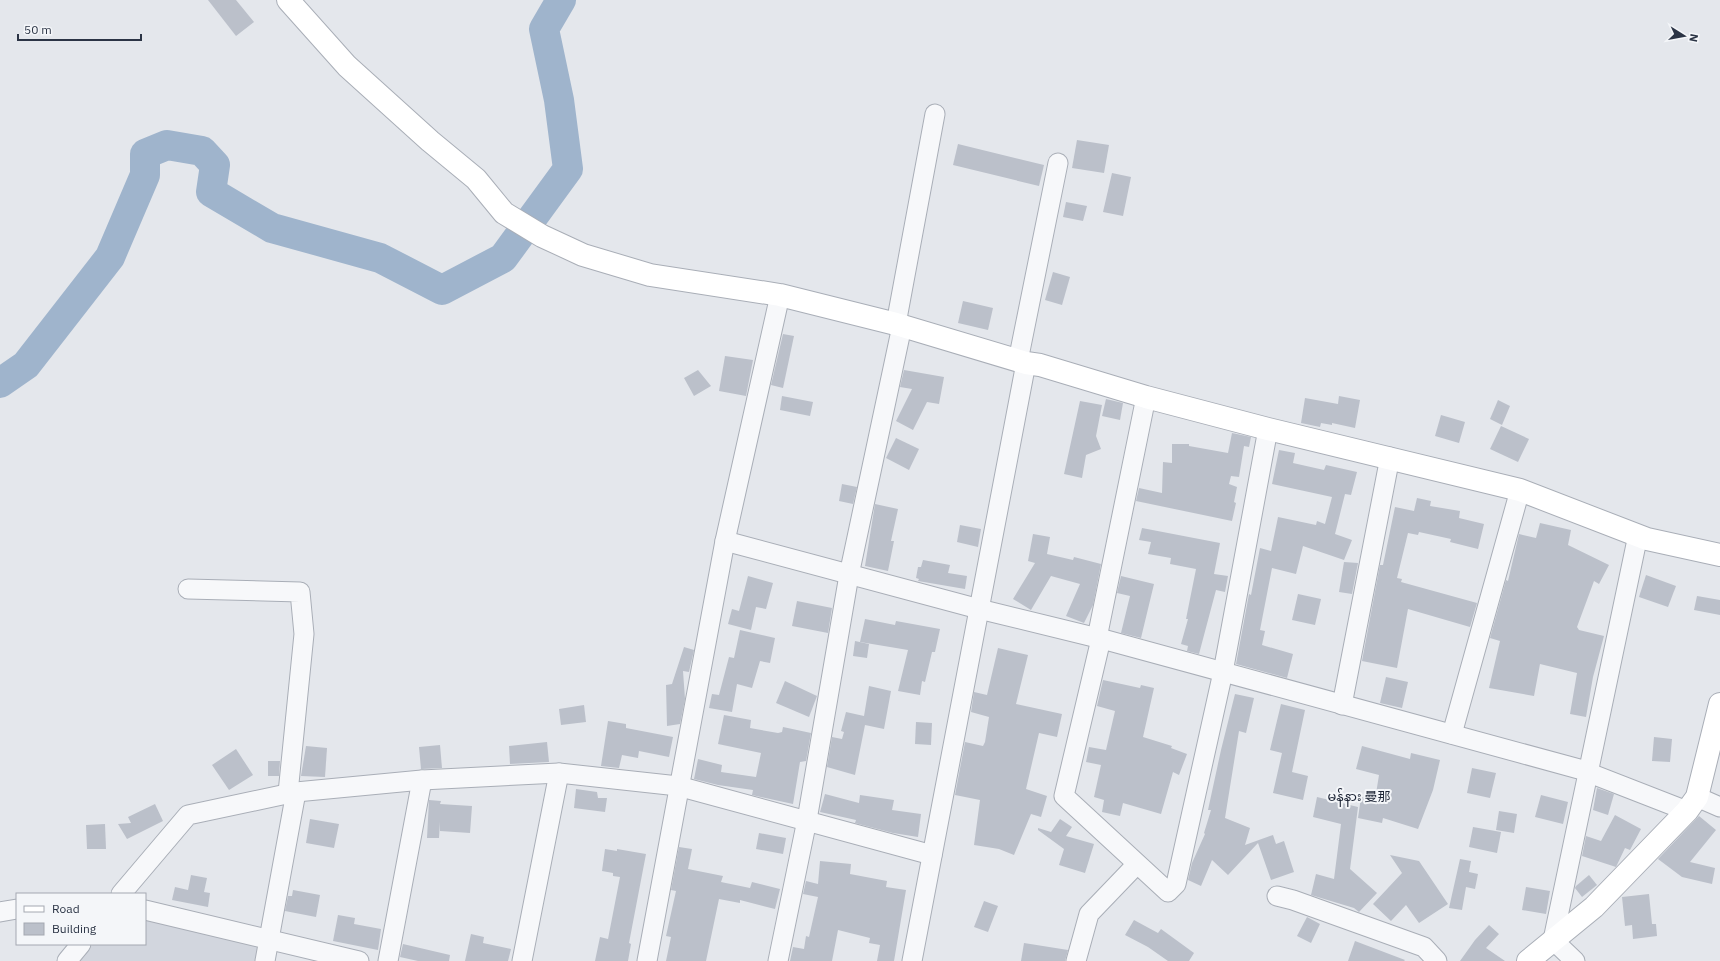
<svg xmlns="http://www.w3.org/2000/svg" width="1720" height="961" font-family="'IBM Plex Sans','Noto Sans SC','Noto Sans Myanmar',sans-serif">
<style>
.built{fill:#d2d6de}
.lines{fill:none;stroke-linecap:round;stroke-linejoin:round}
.river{stroke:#9fb4cc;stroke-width:30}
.building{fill:#bbc0ca}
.street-casing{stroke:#a9aeb7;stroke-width:21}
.secondary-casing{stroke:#a9aeb7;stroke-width:24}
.street{stroke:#f7f8fa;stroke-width:19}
.secondary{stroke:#fff;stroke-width:22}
.labels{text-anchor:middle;stroke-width:4;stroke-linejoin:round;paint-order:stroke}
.quarter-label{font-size:13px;fill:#1d2536;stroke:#f4f6f9}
</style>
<rect width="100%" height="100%" fill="#e4e7ec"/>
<!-- built -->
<polygon class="built" points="145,919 258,946 255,961 78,961 93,944 145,944"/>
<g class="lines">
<!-- river -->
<polyline class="river" points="0,383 26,365 110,257 145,175 145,154 167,145 202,151 215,165 211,192 272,228 380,258 442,290 503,258 568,169 559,100 544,29 561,0"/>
</g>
<!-- building -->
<g class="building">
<polygon points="208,0 236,0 254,22 236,36"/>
<polygon points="1077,140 1109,145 1104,173 1072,168"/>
<polygon points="958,144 1044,165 1039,186 953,165"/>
<polygon points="1112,173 1131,177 1123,216 1103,212"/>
<polygon points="1066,202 1087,206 1083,221 1063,217"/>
<polygon points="1053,272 1070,277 1062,305 1045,300"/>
<polygon points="963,301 993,308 988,330 958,323"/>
<polygon points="783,334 794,336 783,388 771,385"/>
<polygon points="725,356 753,360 746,396 719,391"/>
<polygon points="698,370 711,386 694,396 684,378"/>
<polygon points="904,370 944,377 939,404 927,402 913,430 896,421 912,389 900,387"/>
<polygon points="782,396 813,402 810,416 780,410"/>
<polygon points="1339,396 1360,400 1355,428 1332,423 1332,425 1321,423 1320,427 1301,423 1305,398 1338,404"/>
<polygon points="1106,399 1123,403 1120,420 1102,416"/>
<polygon points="1498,400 1510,406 1502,425 1490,419"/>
<polygon points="1080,401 1102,405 1096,436 1101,449 1086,455 1082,478 1064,474"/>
<polygon points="1441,415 1465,422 1459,443 1435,436"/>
<polygon points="1501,426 1529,439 1518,462 1490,449"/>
<polygon points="1232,433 1251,437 1249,447 1244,446 1239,477 1231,476 1229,484 1237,487 1234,502 1236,503 1232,521 1136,501 1139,488 1162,493 1163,462 1172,463 1172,444 1189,444 1189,446 1228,453"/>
<polygon points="896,438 919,449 909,470 886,458"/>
<polygon points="1279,450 1295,453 1293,463 1324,470 1326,465 1357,472 1351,495 1345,494 1335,534 1352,540 1344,560 1303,546 1296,574 1272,568 1260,630 1265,631 1262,645 1293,654 1287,678 1236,664 1249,594 1251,595 1260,548 1271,551 1278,517 1316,525 1317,521 1325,524 1332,497 1272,484"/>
<polygon points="842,484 857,487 853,504 839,501"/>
<polygon points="1417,498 1431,501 1430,506 1460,511 1459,518 1484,524 1478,549 1450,542 1451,539 1419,532 1418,535 1408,533 1397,578 1402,579 1401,582 1477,603 1470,627 1408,609 1397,668 1362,661 1380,565 1383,565 1395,507 1414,511"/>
<polygon points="875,504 898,509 891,541 894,541 888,571 865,566"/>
<polygon points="1540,523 1571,530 1568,545 1609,565 1599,584 1594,581 1577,627 1579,630 1604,636 1593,677 1586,717 1570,714 1577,673 1540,664 1534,696 1489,688 1500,641 1490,638 1506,580 1508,581 1519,534 1536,538"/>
<polygon points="960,525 981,529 978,547 957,542"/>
<polygon points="1142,528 1220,543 1214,574 1228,576 1225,592 1216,590 1199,654 1187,651 1188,646 1181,644 1188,619 1186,619 1196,569 1170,564 1171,558 1148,554 1151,542 1139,540"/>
<polygon points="1033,534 1050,537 1047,554 1073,560 1074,557 1101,564 1093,605 1084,623 1066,616 1080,584 1051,576 1031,610 1013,599 1035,563 1028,561"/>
<polygon points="923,560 950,565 948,573 967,576 965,589 918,581 919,579 916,578 918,567 921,567"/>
<polygon points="1344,562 1358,563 1352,594 1339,592"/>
<polygon points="1646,575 1676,586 1668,607 1639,597"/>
<polygon points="748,576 773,583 766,609 756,607 751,630 728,624 732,609 739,611"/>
<polygon points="1121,576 1154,584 1141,638 1121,633 1130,596 1117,593"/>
<polygon points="1298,594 1321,599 1315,625 1292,620"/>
<polygon points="1697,596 1720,600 1720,615 1694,610"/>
<polygon points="797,601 832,608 828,633 792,626"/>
<polygon points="865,619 895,625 896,621 940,629 935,652 932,652 925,682 922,681 920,695 898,691 908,650 860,642"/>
<polygon points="740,630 775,638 770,663 760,661 752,688 737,684 732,712 709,708 712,694 719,695 729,657 734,658"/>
<polygon points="855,641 869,644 867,658 853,656"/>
<polygon points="684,647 694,650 689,672 683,671 685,699 680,724 667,726 666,685 672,684"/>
<polygon points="998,648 1028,655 1016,704 1062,714 1057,737 1039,733 1026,789 1047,796 1041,817 1031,814 1014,855 999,849 974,845 980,800 955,795 965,742 983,746 985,742 989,717 971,712 974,692 987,695"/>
<polygon points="1386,677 1408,682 1402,708 1380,703"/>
<polygon points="1103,680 1140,688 1141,685 1154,688 1143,737 1172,746 1171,748 1187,754 1179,775 1173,772 1161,814 1123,803 1120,816 1102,812 1104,800 1094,797 1101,765 1086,762 1089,747 1106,750 1115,711 1097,706"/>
<polygon points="785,681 817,696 809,717 776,703"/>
<polygon points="869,686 891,691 884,729 865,725 855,775 827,767 832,737 842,739 844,732 841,731 846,712 864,716"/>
<polygon points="1235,694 1254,698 1246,733 1239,731 1225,818 1250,828 1245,845 1273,835 1276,844 1284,841 1294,872 1271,880 1258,843 1228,875 1212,860 1201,886 1188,880 1192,863 1205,834 1204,833 1211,810 1208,810 1221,750"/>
<polygon points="1281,704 1305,710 1292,772 1308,776 1303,800 1273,793 1282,753 1270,750"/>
<polygon points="584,705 586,722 561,725 559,709"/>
<polygon points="724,715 751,720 750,728 778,733 782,732 783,727 811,733 806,761 800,762 793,804 752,795 753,790 718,785 694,779 698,759 722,765 721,772 756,777 761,753 718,744"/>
<polygon points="608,721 626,724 626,728 673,737 669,757 639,751 638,758 622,755 619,768 601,766"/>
<polygon points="916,722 932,723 931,745 915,744"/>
<polygon points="1654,737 1672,739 1670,762 1652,761"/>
<polygon points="547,742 549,762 510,764 509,746"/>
<polygon points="440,745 442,768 421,769 419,747"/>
<polygon points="306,746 327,748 325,777 301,776"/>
<polygon points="1362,746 1410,759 1411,753 1440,760 1433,790 1418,829 1383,818 1382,823 1358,818 1361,797 1375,800 1379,775 1356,769"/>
<polygon points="236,749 253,775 229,790 212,765"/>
<polygon points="268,761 280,761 279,776 268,776"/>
<polygon points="1472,768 1496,773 1490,798 1467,793"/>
<polygon points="1597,788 1614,794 1608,815 1593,810"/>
<polygon points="576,789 597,792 598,798 607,798 605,812 574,808"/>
<polygon points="825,794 859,803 860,795 894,800 892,810 921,814 918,837 893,833 855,823 856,820 820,812"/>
<polygon points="1541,795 1568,802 1563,824 1535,817"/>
<polygon points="1317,797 1358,807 1350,869 1377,893 1359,912 1354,908 1311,895 1316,874 1334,879 1341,824 1313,817"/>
<polygon points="429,800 441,801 440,804 472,806 470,833 440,831 440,822 439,838 427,838"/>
<polygon points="155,804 163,821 127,839 118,824 131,823 128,817"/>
<polygon points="1499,811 1517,814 1514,833 1496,830"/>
<polygon points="1615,815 1641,829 1630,850 1625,848 1616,867 1582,856 1586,836 1601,841"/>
<polygon points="1699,816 1716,830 1690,862 1715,868 1712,884 1682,877 1658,859"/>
<polygon points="310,819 339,824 334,848 306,843"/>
<polygon points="1060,819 1072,827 1066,836 1094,844 1085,873 1059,865 1064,849 1038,830 1038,828 1051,832"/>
<polygon points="105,824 106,849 87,849 86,825"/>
<polygon points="1473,827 1501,832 1497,853 1469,847"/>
<polygon points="759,833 786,838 783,854 756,849"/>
<polygon points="679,847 692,849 688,869 723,876 721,882 750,888 752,882 780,889 775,909 740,900 740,903 719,899 706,961 666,961 671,937 666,936 676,891 671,890"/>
<polygon points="605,849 617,851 617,849 646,854 629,943 631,944 628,961 595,961 600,937 608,939 620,877 613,876 613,873 602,871"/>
<polygon points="1390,855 1419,861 1448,904 1419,923 1406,905 1391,921 1373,904 1402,873"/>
<polygon points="1460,859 1471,861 1469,872 1478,874 1475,889 1466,887 1462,910 1449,908"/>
<polygon points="820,861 851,864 850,874 887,881 886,887 906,890 894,961 877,961 880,945 869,943 870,938 838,930 832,961 790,961 793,947 804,949 806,936 809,937 818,897 803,894 806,881 818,884"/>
<polygon points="191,875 207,878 204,892 210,893 208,907 172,900 175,887 188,890"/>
<polygon points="1589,875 1597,885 1582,897 1575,888 1576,886"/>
<polygon points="1526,887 1550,891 1546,914 1522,910"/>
<polygon points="293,890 320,895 316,917 285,911 288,896 292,896"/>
<polygon points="1649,894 1652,924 1656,924 1657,936 1633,939 1632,925 1625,926 1622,897"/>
<polygon points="984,901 998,906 988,932 974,927"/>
<polygon points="338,915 355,918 354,924 381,929 378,950 333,941"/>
<polygon points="1307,917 1320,924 1311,943 1297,936"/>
<polygon points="1134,920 1158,933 1161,929 1194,953 1189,961 1168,961 1148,947 1125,935"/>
<polygon points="1489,925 1499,934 1486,948 1505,961 1460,961 1475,940"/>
<polygon points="471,934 484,937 483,943 511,949 508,961 465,961"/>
<polygon points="1355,941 1405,960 1404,961 1348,961"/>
<polygon points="1024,943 1068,950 1065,961 1021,961"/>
<polygon points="403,944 450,955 449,961 418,961 400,957"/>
</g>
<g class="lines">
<!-- street casing -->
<g class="street-casing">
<g id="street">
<polyline points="896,324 935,114"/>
<polyline points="1018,361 1058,163"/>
<polyline points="725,541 979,609 1106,640 1579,769 1687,811"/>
<polyline points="188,589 300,592 304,634 288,793"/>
<polyline points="1097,638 1146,397"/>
<polyline points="1101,639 1064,796 1168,892 1176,884 1223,672 1268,429"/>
<polyline points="1342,705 1390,457"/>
<polyline points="1452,734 1520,490"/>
<polyline points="1697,797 1720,807"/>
<polyline points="121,894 188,815 296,792 422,780 559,773 678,786 932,855"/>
<polyline points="1277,896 1293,900 1424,947 1437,961"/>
<polyline points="145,910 359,961"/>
<polyline points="0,912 17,909"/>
<polyline points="67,961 81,944"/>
<polyline points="265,961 296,792"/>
<polyline points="388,961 422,780"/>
<polyline points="522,961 559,773"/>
<polyline points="647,961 725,541 780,295"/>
<polyline points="778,961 807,820 849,575 902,326"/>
<polyline points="912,961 1026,363"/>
<polyline points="1076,961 1089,914 1137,864"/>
<polyline points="1575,961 1553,940 1638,535"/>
</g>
</g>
<!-- secondary casing -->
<g class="secondary-casing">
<g id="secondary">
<polyline points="288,0 347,66 430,141 476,179 504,213 542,236 583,255 650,275 780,295 896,324 1026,363 1040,365 1146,397 1268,429 1520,490 1647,539 1720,555"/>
<polyline points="1528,961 1594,907 1687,811 1697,797 1720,704"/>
</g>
</g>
<!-- street -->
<use href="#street" class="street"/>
<!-- secondary -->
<use href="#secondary" class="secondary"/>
</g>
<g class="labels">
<!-- quarter labels -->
<g class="quarter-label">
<text x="1359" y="801">မန်နား 曼那</text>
</g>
</g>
<!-- legend -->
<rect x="16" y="893" width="130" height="52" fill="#f4f6f9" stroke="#a4a8b1"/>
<rect x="24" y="906" width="20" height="6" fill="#ffffff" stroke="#a4a8b1"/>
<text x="52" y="913" font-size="12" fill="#2b3445">Road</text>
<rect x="24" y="923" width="20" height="12" fill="#bbc0ca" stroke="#a4a8b1"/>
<text x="52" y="933" font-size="12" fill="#2b3445">Building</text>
<!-- north arrow -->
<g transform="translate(1684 36) rotate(101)" stroke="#f4f6f9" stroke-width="3" paint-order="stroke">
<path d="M0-3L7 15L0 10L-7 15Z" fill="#2b3445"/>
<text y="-6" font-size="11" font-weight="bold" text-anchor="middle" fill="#2b3445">N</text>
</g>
<!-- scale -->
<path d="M18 34v6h123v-6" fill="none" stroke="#2b3445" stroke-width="2"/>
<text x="24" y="34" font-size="12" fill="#2b3445" stroke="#f4f6f9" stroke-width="3" paint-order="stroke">50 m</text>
</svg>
